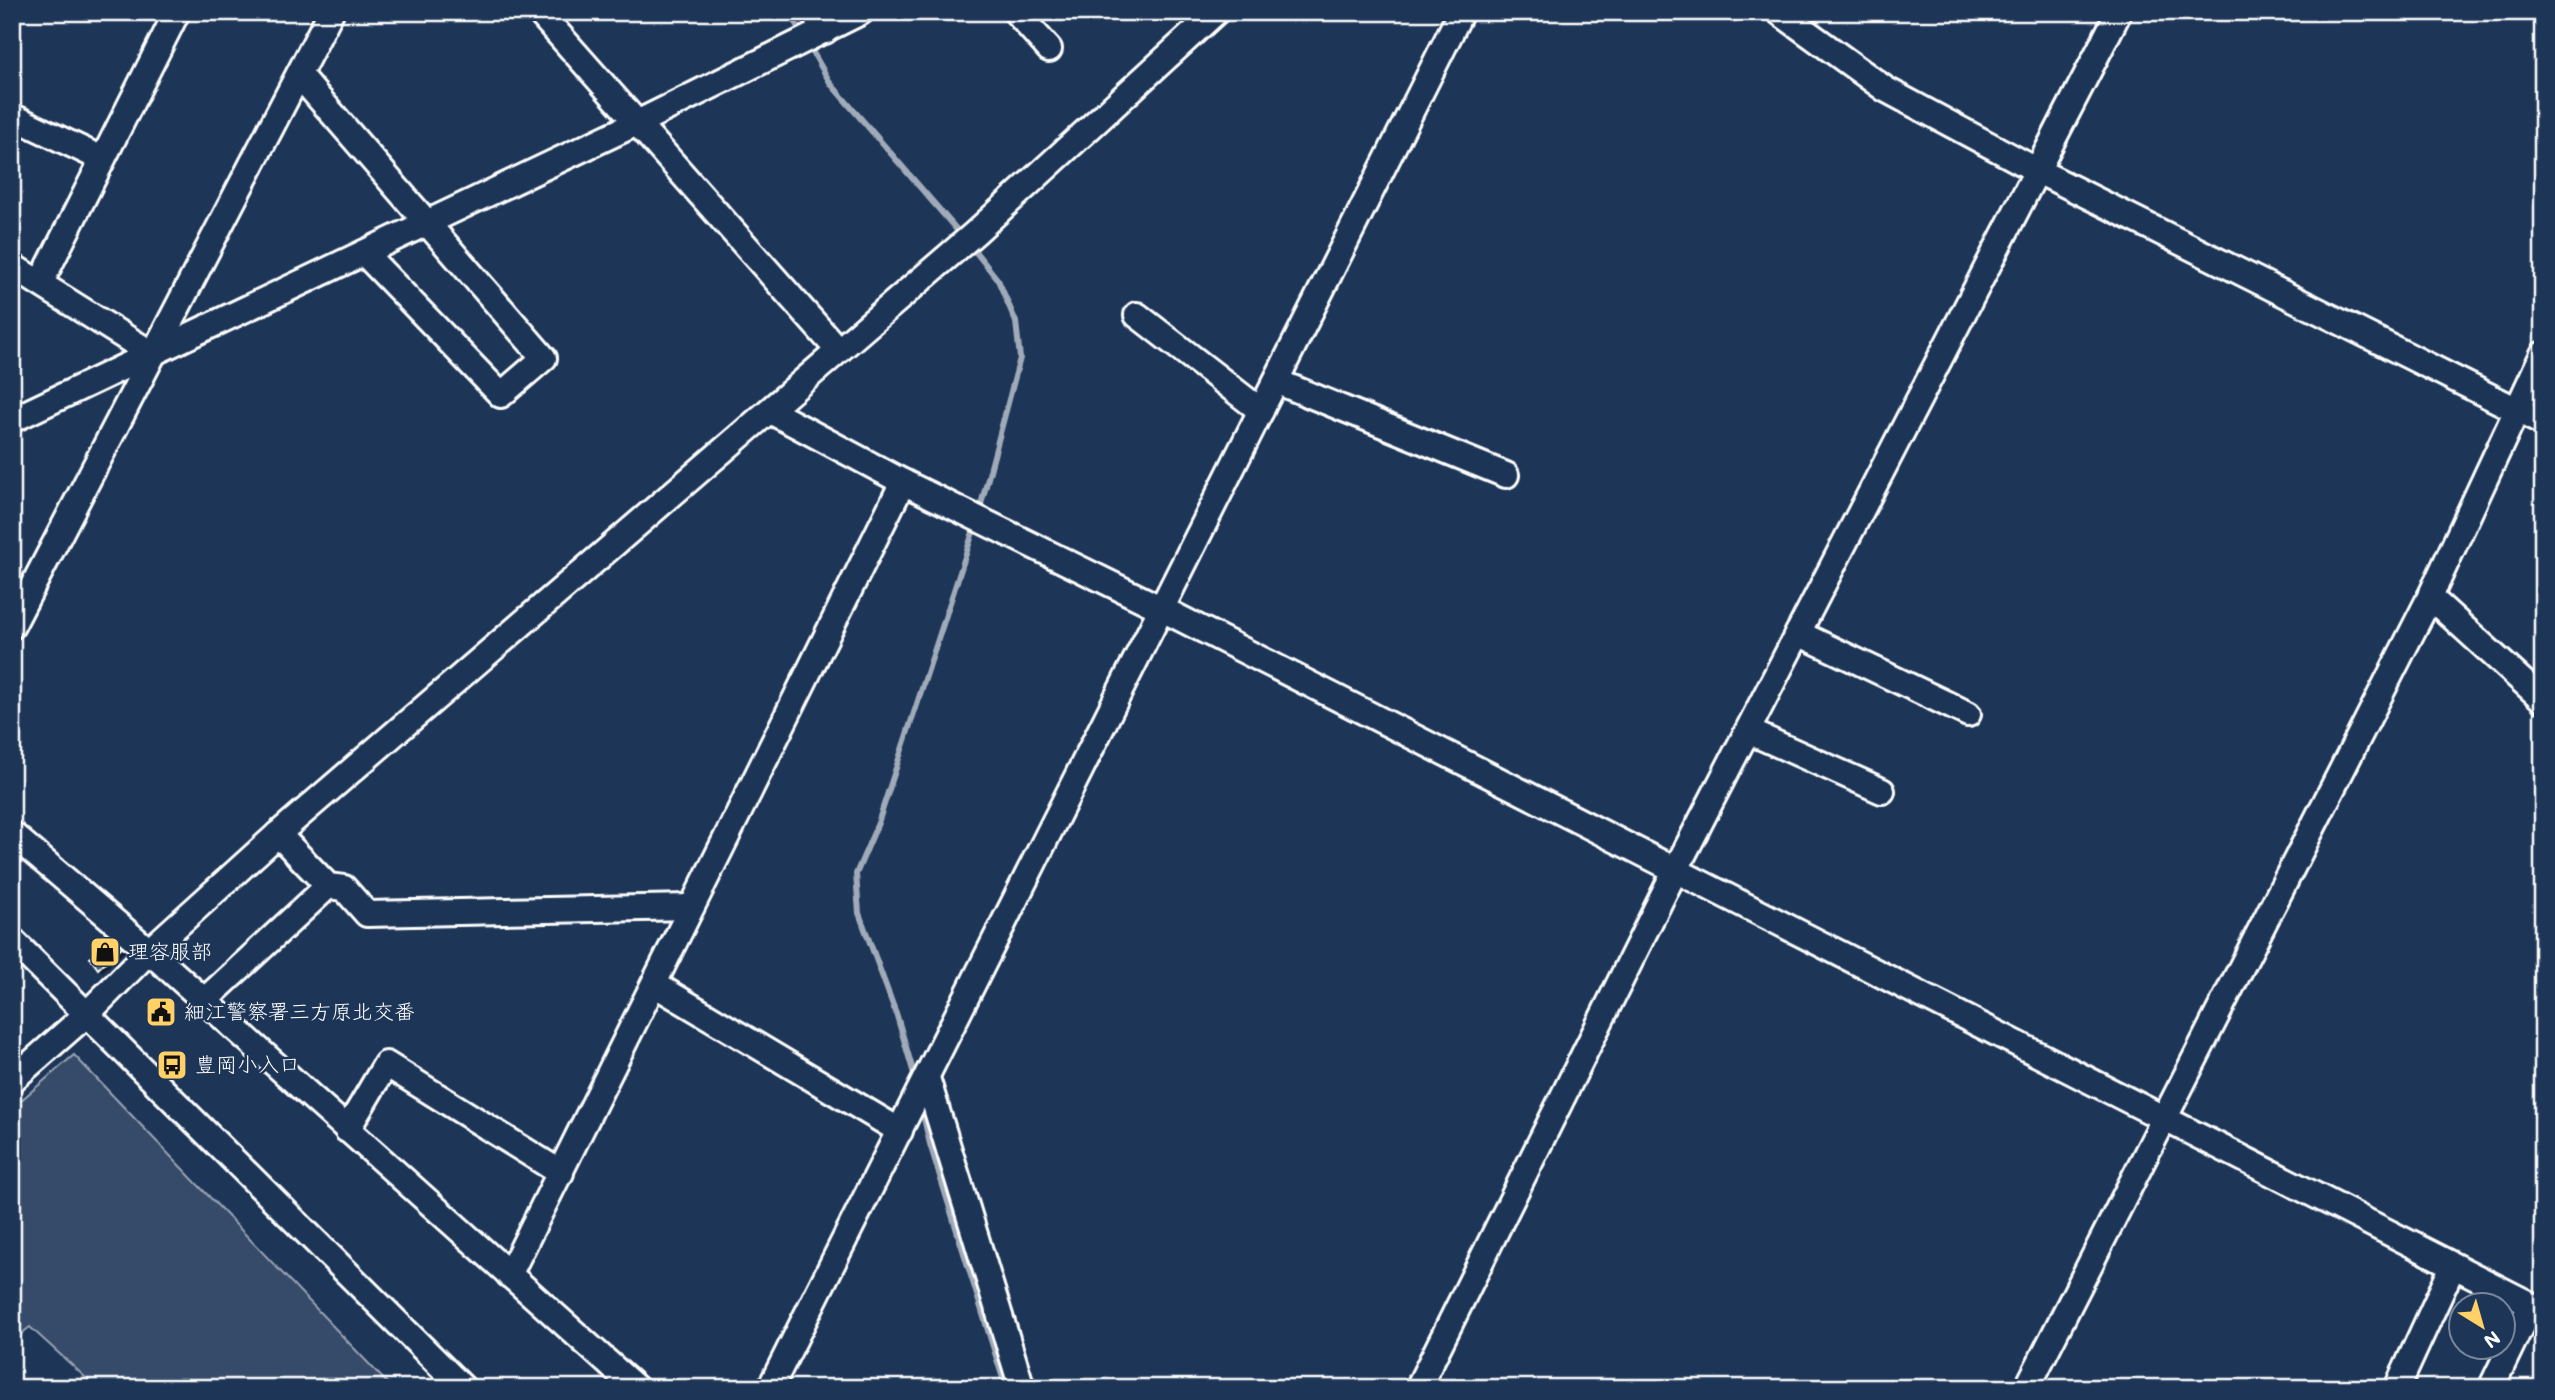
<svg xmlns="http://www.w3.org/2000/svg" width="2555" height="1400" font-family="Mali,'Klee One',sans-serif">
<style>
.green{fill:#364b69;stroke:#9aa5b4;stroke-width:2}
.shadow{fill:#0007}
.lines{fill:none;stroke-linecap:round;stroke-linejoin:round}
.stream{stroke:#a0aab8;stroke-width:6}
.building{fill:#4a5d79;stroke:#fff;stroke-width:2}
.minor-casing{stroke:#fff;stroke-width:30}
.minor{stroke:#1d3557;stroke-width:24}
.labels{text-anchor:middle;stroke-width:5;stroke-linejoin:round;paint-order:stroke}
.poi-label{font-size:21px;fill:#fff;stroke:#1d3557;text-anchor:start}
</style>
<rect width="100%" height="100%" fill="#1d3557"/>
<filter id="ink" filterUnits="userSpaceOnUse"><feTurbulence type="fractalNoise" baseFrequency=".0143" numOctaves="2"/><feDisplacementMap in="SourceGraphic" scale="14" xChannelSelector="R" yChannelSelector="G"/><feConvolveMatrix kernelMatrix="1 2 1 2 8 2 1 2 1" color-interpolation-filters="sRGB"/></filter>
<g filter="url(#ink)">
<!-- green -->
<polygon class="green" points="74,1055 392,1388 97,1388 30,1327 12,1341 12,1108"/>
<!-- shadow -->
<polygon class="shadow" points="122,946 125,951 102,972 95,963"/>
<g class="lines">
<!-- stream -->
<g class="stream">
<polyline points="789,12 802,34"/>
<polyline points="808,44 831,84 963,237"/>
<polyline points="970,245 998,280 1016,322 1020,358 979,512"/>
<polyline points="916,1081 897,1016 859,913 856,874 878,823 976,523"/>
<polyline points="921,1105 930,1144 1006,1388"/>
</g>
</g>
<!-- building -->
<polygon class="building" points="116,936 124,945 98,969 90,958 95,954 93,950"/>
<g class="lines">
<!-- minor casing -->
<g class="minor-casing">
<g id="minor">
<polyline points="539,12 838,350"/>
<polyline points="813,12 825,31"/>
<polyline points="1016,12 1049,49"/>
<polyline points="1779,12 1885,89 2038,171 2543,423"/>
<polyline points="299,75 544,358 501,395 364,253"/>
<polyline points="12,116 102,159"/>
<polyline points="12,266 152,354"/>
<polyline points="41,282 177,12"/>
<polyline points="1137,315 1261,411"/>
<polyline points="1278,382 1506,475"/>
<polyline points="770,411 903,482 1162,609 2543,1311"/>
<polyline points="12,420 639,122 861,12"/>
<polyline points="2430,597 2543,700"/>
<polyline points="12,626 331,12"/>
<polyline points="1798,633 1968,714"/>
<polyline points="1748,731 1882,791"/>
<polyline points="12,834 149,951 636,1388"/>
<polyline points="278,834 328,886 344,888 367,914 690,907"/>
<polyline points="12,940 463,1388"/>
<polyline points="654,984 900,1131"/>
<polyline points="204,1001 328,886"/>
<polyline points="927,1078 1022,1388"/>
<polyline points="12,1080 87,1014 149,951 278,834 975,233 1216,12"/>
<polyline points="347,1130 386,1064 561,1173"/>
<polyline points="509,1275 903,482"/>
<polyline points="770,1388 1461,12"/>
<polyline points="1418,1388 1676,869 2119,12"/>
<polyline points="2027,1388 2430,597 2543,354"/>
<polyline points="2397,1388 2453,1266"/>
<polyline points="2491,1388 2531,1305"/>
</g>
</g>
<!-- minor -->
<use href="#minor" class="minor"/>
</g>
</g>
<!-- icons -->
<defs>
<g id="shop-square" transform="scale(1.575)"><rect x="-9" y="-9" width="18" height="18" rx="4" fill="#ffd166" stroke="#1d3557"/><path d="M-5-2.5h2.3a2.7 3.5 0 0 1 5.4 0H5L5.5 6h-11ZM-1.5-2.5h3a1.5 2.3 0 0 0-3 0Z" fill="#111"/></g>
<g id="civic-square" transform="scale(1.575)"><rect x="-9" y="-9" width="18" height="18" rx="4" fill="#ffd166" stroke="#1d3557"/><path d="M-.6-6.5H3V-4.5H.6V-3L4-1V1h2V6H-6V1h2V-1L-.6-3ZM-1.2 2.5V6h2.4V2.5Z" fill="#111"/></g>
<g id="bus-square" transform="scale(1.575)"><rect x="-9" y="-9" width="18" height="18" rx="4" fill="#ffd166" stroke="#1d3557"/><path d="M-5-6H5V4H4V6H2V4H-2V6H-4V4H-5ZM-3.5-4V0h7V-4ZM-3.5 1.2v1.5H-2V1.2ZM2 1.2v1.5H3.5V1.2Z" fill="#111"/></g>
</defs>
<g fill-rule="evenodd">
<use href="#shop-square" x="105" y="952"/>
<use href="#civic-square" x="161" y="1012"/>
<use href="#bus-square" x="172" y="1065"/>
</g>
<g class="labels">
<!-- poi labels -->
<g class="poi-label">
<text x="128" y="959">理容服部</text>
<text x="184" y="1019">細江警察署三方原北交番</text>
<text x="195" y="1072">豊岡小入口</text>
</g>
</g>
<!-- margin -->
<rect width="2555" height="1400" fill="none" stroke="#1d3557" stroke-width="42"/>
<rect x="21" y="21" width="2513" height="1358" fill="none" stroke="#fff" stroke-width="2.5" filter="url(#ink)"/>
<!-- north arrow -->
<g transform="translate(2482 1326) rotate(143)"><circle r="33" fill="#1d3557" stroke="#77869a" stroke-width="2"/>
<path d="M0-5L12 26L0 18L-12 26Z" fill="#ffd166"/>
<text y="-10" font-size="19" font-weight="bold" text-anchor="middle" fill="#ffffff">N</text>
</g>
</svg>
